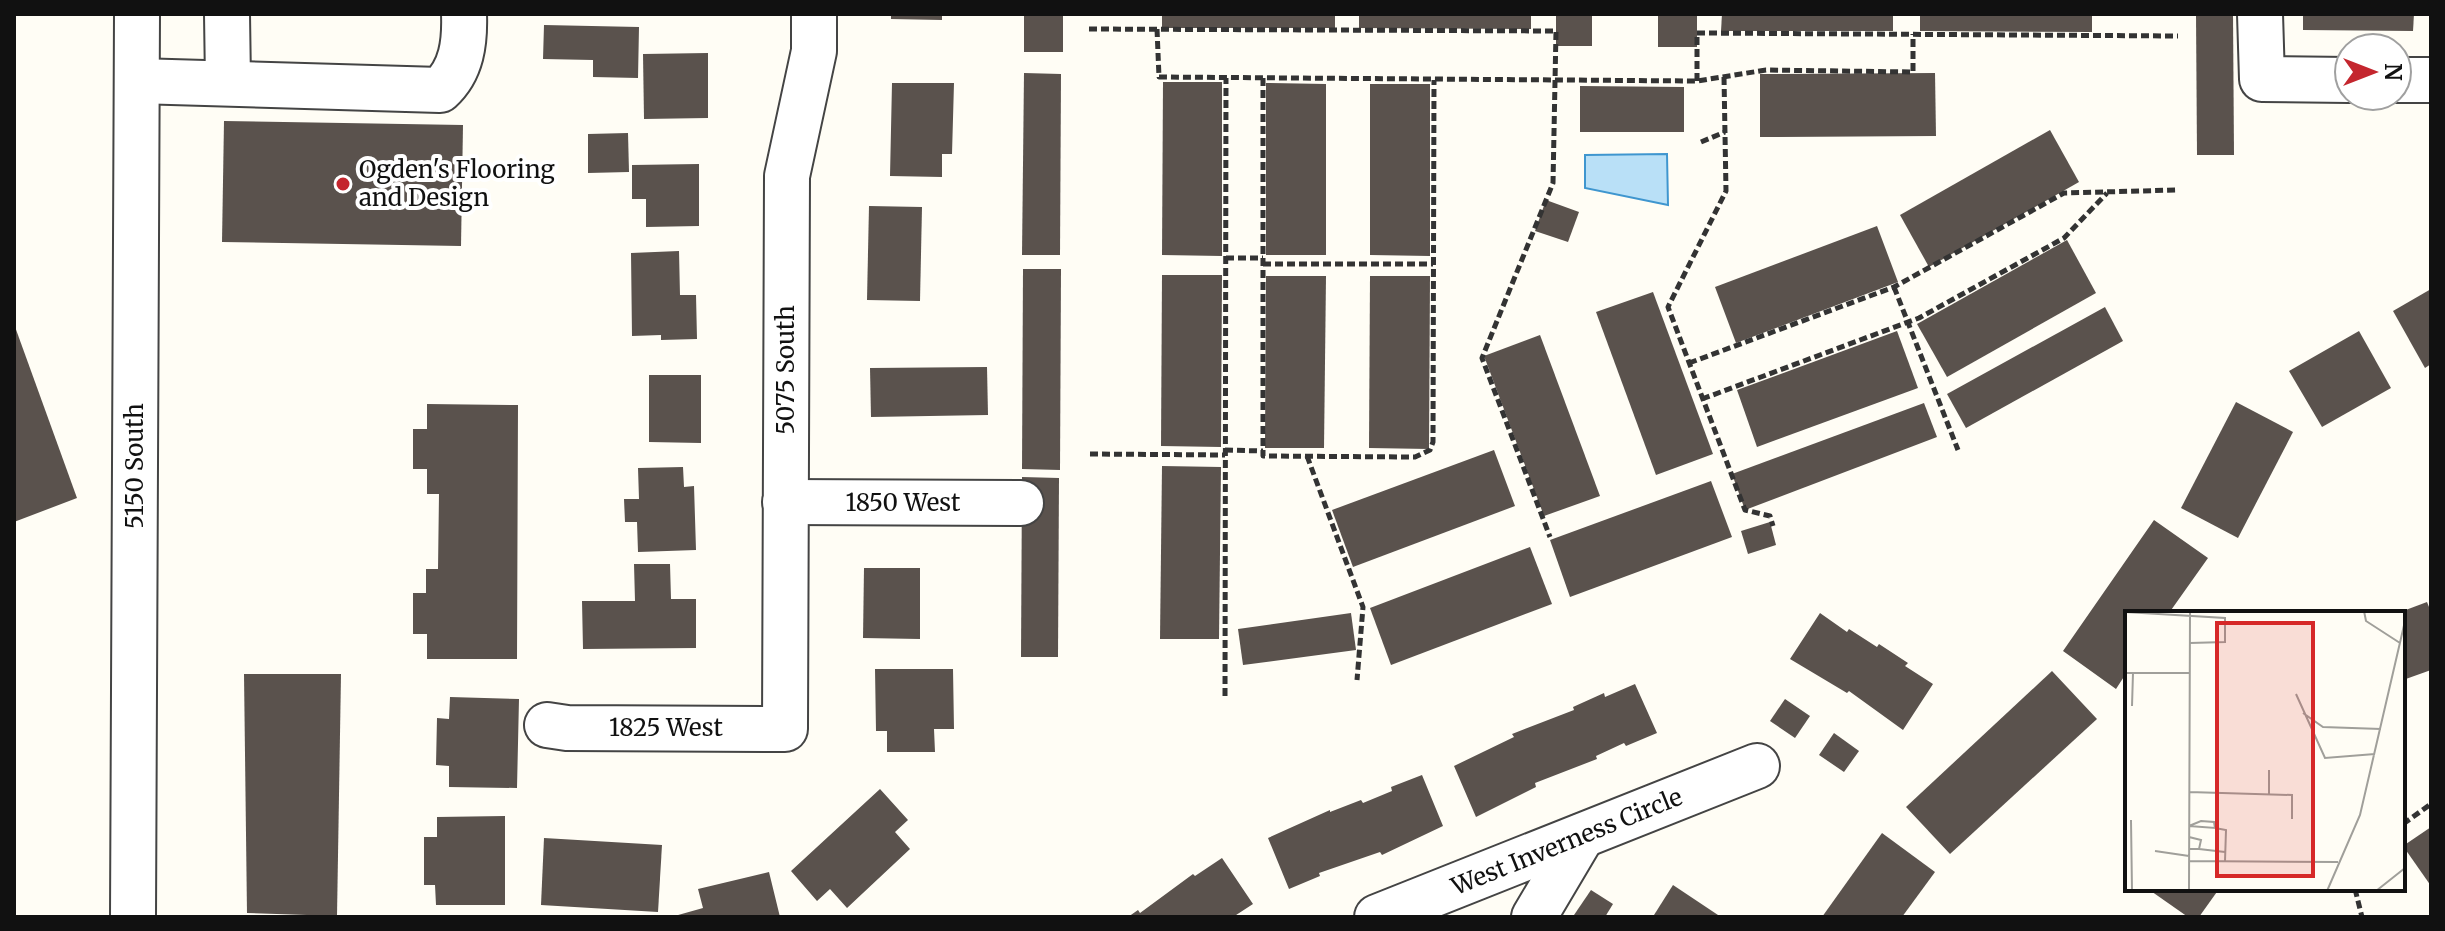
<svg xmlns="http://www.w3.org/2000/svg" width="2445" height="931" font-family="Merriweather,serif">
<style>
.water{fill:#b9e0f7;stroke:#3f96cf;stroke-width:2}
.building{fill:#5a524d}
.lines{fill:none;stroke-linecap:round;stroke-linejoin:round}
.minor-casing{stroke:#444;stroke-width:48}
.path{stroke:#333;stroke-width:5;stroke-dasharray:8 4;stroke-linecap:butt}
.minor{stroke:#fff;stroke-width:44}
.poi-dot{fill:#c4262e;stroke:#fff;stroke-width:3}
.labels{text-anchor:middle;stroke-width:8;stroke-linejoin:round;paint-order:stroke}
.poi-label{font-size:24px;fill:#111;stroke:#fff;text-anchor:start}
.street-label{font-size:24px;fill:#111;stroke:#fff}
.inset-road{fill:none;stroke:#a09f9a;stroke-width:2}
.view{fill:#d62828;fill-opacity:0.15;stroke:#d62828;stroke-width:4}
.inset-edge{fill:none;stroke:#111;stroke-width:4}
</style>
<rect width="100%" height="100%" fill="#fffdf5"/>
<!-- water -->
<polygon class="water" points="1667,154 1668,205 1585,188 1585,155"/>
<!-- building -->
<g class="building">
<polygon points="891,14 942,14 942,20 891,19"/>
<rect x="1024" y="14" width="39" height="38"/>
<rect x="1162" y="14" width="173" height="14"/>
<polygon points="1359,14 1531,14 1531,29 1359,28"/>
<rect x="1556" y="14" width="36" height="32"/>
<rect x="1658" y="14" width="39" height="33"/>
<polygon points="1722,14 1893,14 1893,31 1721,31"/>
<polygon points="1920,14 2092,14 2092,32 1920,31"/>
<polygon points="2196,14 2233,14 2234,155 2197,155"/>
<polygon points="2303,14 2414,14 2413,31 2303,30"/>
<polygon points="544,25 639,27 638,78 593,77 593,60 543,59"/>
<polygon points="708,53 708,118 644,119 643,54"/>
<polygon points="1024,73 1061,74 1060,255 1022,255"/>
<polygon points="1935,73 1936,136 1760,137 1760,74"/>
<polygon points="1163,82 1222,82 1222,256 1162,255"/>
<polygon points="892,83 954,83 952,154 942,154 942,177 890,176"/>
<polygon points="1266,83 1326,84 1326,255 1266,255"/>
<polygon points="1370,84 1430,84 1430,256 1370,255"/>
<polygon points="1580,86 1684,87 1684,132 1580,132"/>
<polygon points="224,121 463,125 461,246 222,242"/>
<polygon points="2050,130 2079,182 1929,267 1900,215"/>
<polygon points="628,133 629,172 588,173 588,134"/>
<polygon points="699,164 699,226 646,227 646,199 632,199 632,165"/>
<polygon points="1546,200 1579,212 1568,242 1535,231"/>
<polygon points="869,206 922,207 920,301 867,300"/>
<polygon points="1877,226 1898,282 1736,343 1715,287"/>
<polygon points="2067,240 2096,293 1947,377 1917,324"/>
<polygon points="679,251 680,295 696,295 697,339 661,340 661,335 632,336 631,253"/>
<polygon points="1023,269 1061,269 1060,470 1022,469"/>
<polygon points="1162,275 1222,275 1221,447 1161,446"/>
<polygon points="1266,276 1326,276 1324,448 1265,448"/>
<polygon points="1370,276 1430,276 1429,449 1369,448"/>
<polygon points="2431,289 2431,364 2425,368 2393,311"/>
<polygon points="1653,292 1713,454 1656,475 1596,312"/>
<polygon points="2105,307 2123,341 1966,428 1947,394"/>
<polygon points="14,324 77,498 14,522"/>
<polygon points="1897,331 1918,388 1757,447 1737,390"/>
<polygon points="2359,331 2391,388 2322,427 2289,371"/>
<polygon points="1540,335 1600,496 1544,516 1484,356"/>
<polygon points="987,367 988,415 871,417 870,368"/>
<polygon points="649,375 701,375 701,443 649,442"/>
<polygon points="2236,402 2293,432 2238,538 2181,508"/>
<polygon points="1924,403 1937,437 1745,510 1732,474"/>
<polygon points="427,404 518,405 517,659 427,659 427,634 413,634 413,593 426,593 426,569 438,569 439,494 427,494 427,469 413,469 413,429 427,429"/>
<polygon points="1494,450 1515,506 1353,567 1332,510"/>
<polygon points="1162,466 1221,467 1219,639 1160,639"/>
<polygon points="683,467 684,487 694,486 696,550 638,552 637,522 625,522 624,499 639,499 638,468"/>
<polygon points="1022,477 1059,478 1058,657 1021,657"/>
<polygon points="1711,481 1732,537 1570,597 1550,540"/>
<polygon points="2154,520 2208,558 2169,613 2127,613 2127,672 2116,689 2063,651"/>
<polygon points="1770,522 1776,545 1748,554 1741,531"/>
<polygon points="1530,547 1552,604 1391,665 1370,608"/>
<polygon points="634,564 670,564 671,599 696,599 696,648 583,649 582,601 635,601"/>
<polygon points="864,568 920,568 920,639 863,638"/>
<polygon points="2427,602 2431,612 2431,670 2403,680 2403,611"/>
<polygon points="1351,613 1356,650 1243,665 1238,629"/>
<polygon points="1820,613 1847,632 1849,629 1877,647 1879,644 1908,663 1905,666 1933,684 1903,730 1849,691 1847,693 1790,659"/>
<polygon points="875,669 953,669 954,729 934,729 935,752 887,752 887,731 876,731"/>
<polygon points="2052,671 2097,719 1950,854 1906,807"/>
<polygon points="244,674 341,674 337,916 247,913"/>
<polygon points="1635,684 1657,733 1626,746 1624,743 1596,756 1597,759 1535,783 1536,787 1476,817 1454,766 1514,737 1512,734 1574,710 1573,707 1604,693 1605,697"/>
<polygon points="450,697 519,699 517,788 449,787 449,766 436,765 437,718 449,719"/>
<polygon points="1785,699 1810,716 1795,738 1770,721"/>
<polygon points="1834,733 1859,751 1844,772 1819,755"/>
<polygon points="1422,775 1443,826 1382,855 1380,852 1319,873 1320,876 1289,889 1268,838 1330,810 1330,812 1361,800 1363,803 1392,791 1391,787"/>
<polygon points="880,789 908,820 895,832 910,849 847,908 830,889 817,901 791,871"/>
<polygon points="505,816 505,905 436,905 435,885 424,885 424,837 437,837 437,817"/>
<polygon points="2431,827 2431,886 2403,846"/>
<polygon points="1882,833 1935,872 1902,917 1822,917"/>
<polygon points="544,838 662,845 658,912 541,905"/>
<polygon points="1222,858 1253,904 1233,917 1128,917 1138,910 1140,913 1193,874 1195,876"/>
<polygon points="769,872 780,917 671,917 703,908 698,889"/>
<polygon points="1673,885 1718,915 1716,917 1654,915"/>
<polygon points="2148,889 2219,889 2199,917 2188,917"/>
<polygon points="1591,890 1613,904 1605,917 1574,915"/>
</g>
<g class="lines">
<!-- minor casing -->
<g class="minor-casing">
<g id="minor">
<polyline points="227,14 228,82"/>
<polyline points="2260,14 2262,79 2349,80"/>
<polyline points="2397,80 2431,80"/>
<path d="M137,81L440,90C462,70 465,42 464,14"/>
<polyline points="785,502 1021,503"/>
<polyline points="547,725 567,728 785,729 787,176 814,51 814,14"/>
<polyline points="133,917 137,14"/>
<polyline points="1377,917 1757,766"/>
<polyline points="1534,917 1582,836"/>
</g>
</g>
<!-- path -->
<g class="path">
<polyline points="1089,29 1556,31 1553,183 1482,358 1550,537"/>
<polyline points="1157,29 1159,77 1697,81 1766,70 1913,72 1913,34"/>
<polyline points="1724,77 1726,191 1668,307 1745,510 1770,516 1773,526"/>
<polyline points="1263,78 1263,456 1415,457 1430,450 1433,442 1434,80"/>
<polyline points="1697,81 1697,33 2178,36"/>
<polyline points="1701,142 1725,132"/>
<polyline points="1226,258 1263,258"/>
<polyline points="1263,264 1433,264"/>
<polyline points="1894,287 1958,450"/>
<polyline points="1689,363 1894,287 2064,193 2177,190"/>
<polyline points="1702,399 1919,318 2064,238 2107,193"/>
<polyline points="1225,450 1263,451"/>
<polyline points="1090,454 1225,455"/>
<polyline points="1307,456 1363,607 1357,680"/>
<polyline points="1225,696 1226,78"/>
<polyline points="2403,824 2431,804"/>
<polyline points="2355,889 2362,917"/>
</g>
<!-- minor -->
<use href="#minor" class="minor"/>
</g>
<!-- markers -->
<circle class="poi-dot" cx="343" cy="184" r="8"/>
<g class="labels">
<!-- poi labels -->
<g class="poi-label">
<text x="359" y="178">Ogden's Flooring<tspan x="359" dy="28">and Design</tspan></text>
</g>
<!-- street labels -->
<g class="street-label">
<text transform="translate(786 370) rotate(-90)" y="8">5075 South</text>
<text transform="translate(135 466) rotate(-90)" y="8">5150 South</text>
<text x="903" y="511">1850 West</text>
<text x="666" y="736">1825 West</text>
<text transform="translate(1567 842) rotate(-22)" y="8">West Inverness Circle</text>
</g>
</g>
<!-- overview -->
<g transform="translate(2125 611)">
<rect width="280" height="280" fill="#fffdf5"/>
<path class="inset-road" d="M239,0L241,10L275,32M0,1L100,7V31L65,32M0,62H65M171,83L200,147L250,143M7,95L8,62M178,102L198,116L256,118M64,181L167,184V208M144,184V159M6,209L7,280M76,210L89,211L90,217L64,215ZM90,217L101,219L100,250M64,238H74L76,229L64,226M74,238L100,241M30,240L64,245M64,250L213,251M64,280L65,0M202,280L235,204L280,10M251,280L280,257"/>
<path class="view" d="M92,12H188V265H92Z"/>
<rect width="280" height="280" class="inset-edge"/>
</g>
<!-- border -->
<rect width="2445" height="931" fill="none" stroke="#111111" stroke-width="32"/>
<!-- north arrow -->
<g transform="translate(2373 72) rotate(90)"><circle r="38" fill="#ffffff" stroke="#a0a0a0" stroke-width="2"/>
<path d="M0-6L14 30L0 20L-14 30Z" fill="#c4262e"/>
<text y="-12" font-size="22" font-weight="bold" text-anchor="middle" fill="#111111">N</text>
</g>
</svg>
